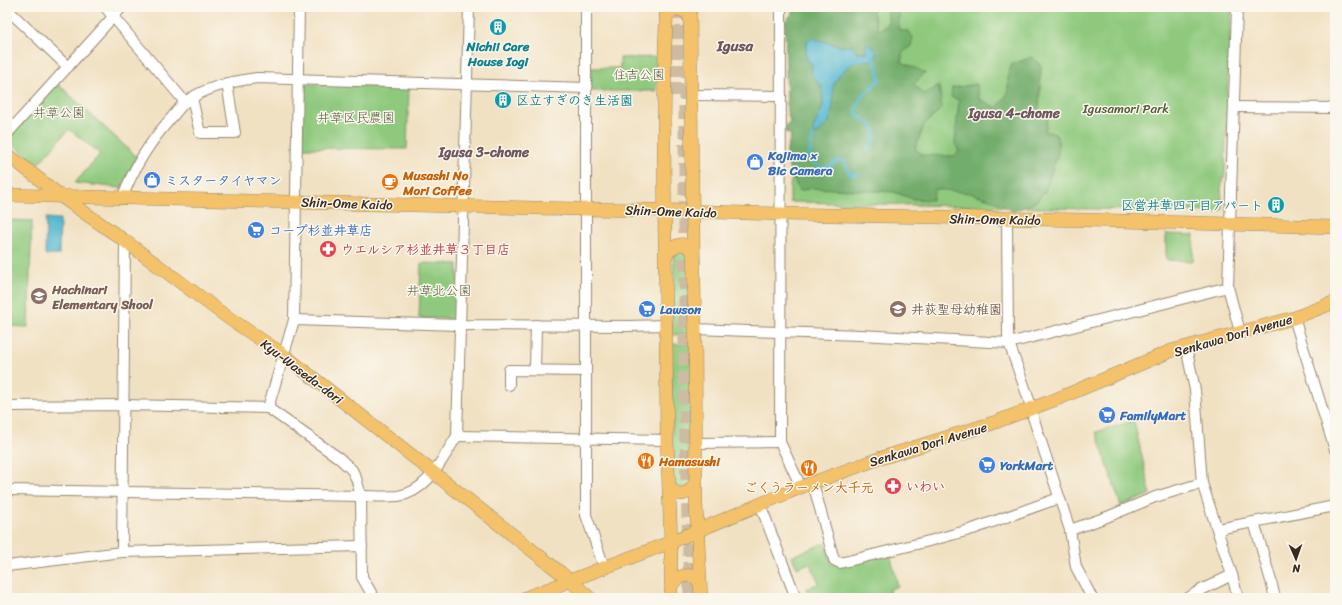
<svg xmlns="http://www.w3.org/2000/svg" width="1342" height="605" font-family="Sriracha,'Klee One',sans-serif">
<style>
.green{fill:#8ec97d;stroke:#647a4e}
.forest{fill:#72ad6c;stroke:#566c45}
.water{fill:#53b8d2;stroke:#477178}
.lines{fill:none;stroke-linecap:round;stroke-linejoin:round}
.stream{stroke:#53b8d2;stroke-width:3}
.major-tunnel{stroke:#cdbca2;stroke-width:13;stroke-dasharray:13 6;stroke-linecap:butt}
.minor-casing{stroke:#968670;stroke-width:12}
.major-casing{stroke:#968670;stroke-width:14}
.minor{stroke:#fff;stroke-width:10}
.major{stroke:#f3c26a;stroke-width:13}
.labels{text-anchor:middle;stroke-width:3;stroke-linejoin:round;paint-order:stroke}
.culture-label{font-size:13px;font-weight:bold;fill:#0d838f;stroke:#fbf7ec}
.park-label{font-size:13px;fill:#545a3a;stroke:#fbf7ec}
.shop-label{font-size:13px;font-weight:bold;fill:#366cbe;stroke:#fbf7ec;text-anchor:start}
.food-label{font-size:13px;font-weight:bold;fill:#c56008;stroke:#fbf7ec;text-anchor:start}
.street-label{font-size:13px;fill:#3b2a1e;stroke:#fbf7ec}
.health-label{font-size:13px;font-weight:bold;fill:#be3a42;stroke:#fbf7ec;text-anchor:start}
.education-label{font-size:13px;font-weight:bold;fill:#785e54;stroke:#fbf7ec;text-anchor:start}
.neighbourhood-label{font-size:14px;font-weight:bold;fill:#6f575f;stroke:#fbf7ec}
.quarter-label{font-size:15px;font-weight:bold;fill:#6f575f;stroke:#fbf7ec}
</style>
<rect width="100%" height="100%" fill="#fbf7ec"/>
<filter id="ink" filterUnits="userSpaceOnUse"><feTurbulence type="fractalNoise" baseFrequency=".025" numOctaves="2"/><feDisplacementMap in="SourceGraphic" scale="8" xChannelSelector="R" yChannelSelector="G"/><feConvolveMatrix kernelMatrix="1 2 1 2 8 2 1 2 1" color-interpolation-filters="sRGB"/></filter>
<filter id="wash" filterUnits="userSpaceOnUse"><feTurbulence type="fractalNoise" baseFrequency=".012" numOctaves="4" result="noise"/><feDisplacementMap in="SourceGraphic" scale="16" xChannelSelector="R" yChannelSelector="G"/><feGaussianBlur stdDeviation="0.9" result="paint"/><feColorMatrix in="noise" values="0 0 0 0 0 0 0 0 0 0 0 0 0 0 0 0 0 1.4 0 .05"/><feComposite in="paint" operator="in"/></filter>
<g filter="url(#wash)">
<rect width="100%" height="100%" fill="#f1e1c3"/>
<!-- green -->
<g class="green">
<polygon points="792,7 1232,7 1228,66 1225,173 1221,189 1223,209 1219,212 790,202 790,186 793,174 791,118"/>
<polygon points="656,57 656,91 591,91 591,68 620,68 620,58"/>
<polygon points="58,84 138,158 121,188 75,183 100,154 69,129 38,164 7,140"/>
<polygon points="306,84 409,87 407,149 302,148 303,87"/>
<polygon points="7,220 32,221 28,327 7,326"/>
<polygon points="1166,234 1194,235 1193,261 1166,260"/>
<polygon points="679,250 687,251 691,334 671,335 674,276 673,256"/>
<polygon points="421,263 458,264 457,316 453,319 419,318"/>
<polygon points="670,344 692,344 693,424 689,446 690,483 685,488 677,488 673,482"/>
<polygon points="1134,421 1150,492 1149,495 1121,506 1096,432"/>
<polygon points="825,543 832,563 890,553 898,586 890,589 889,598 810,598 806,589 819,583 810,563 797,568 792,556"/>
</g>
<!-- forest -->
<path class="forest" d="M791,7H873L874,17L878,30L888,25V13L884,7H901L899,14V30L908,31L913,37L911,46L902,53V62L925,73L914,84L924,94L939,86L942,108L924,125L915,149L923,155L954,156L959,152L955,143L959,100L951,97L952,88L977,84L979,99L997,108L1008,93V75L1012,64L1032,57L1041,66L1039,111L1048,117L1045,131L1058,135V153L1045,192L1035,202L1013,212L993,200L970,193L935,189L932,200L913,199L894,192L812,188L799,191C794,178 785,165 787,150C787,145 790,141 791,135L785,132L786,126L790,121L787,112L785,21L793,13Z"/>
<!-- water -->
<g class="water">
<polygon points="812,38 843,47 853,45 856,53 867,52 865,43 873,47 877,52 875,60 854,62 840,74 833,86 833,107 829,122 819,133 813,135 813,129 823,106 822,87 811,74 812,64 806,59 806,41"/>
<polygon points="46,218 60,219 59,255 45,255"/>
</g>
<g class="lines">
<!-- stream -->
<g class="stream">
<polyline points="813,135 809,156 818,168 828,167 837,161 844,161 849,173 852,175 858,174"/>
<path d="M867,151C876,141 877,139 873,126L856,114C858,92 867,95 880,79L875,60"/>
</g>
</g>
</g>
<g filter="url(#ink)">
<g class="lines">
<!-- major-tunnel -->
<g class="major-tunnel">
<polyline points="677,7 677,98"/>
<polyline points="685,87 685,399 690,598"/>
</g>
<!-- minor casing -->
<g class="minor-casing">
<g id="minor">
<polyline points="105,7 185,102"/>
<polyline points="586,7 586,515 604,567"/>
<polyline points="781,7 780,442 801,487"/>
<polyline points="1237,7 1228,287 1240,332"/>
<polyline points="7,9 68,67"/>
<polyline points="692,95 781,96"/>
<polyline points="192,98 200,133 235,133 227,83"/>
<polyline points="1234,107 1335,108"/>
<polyline points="7,134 122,7"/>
<path d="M122,199C133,168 152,139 173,116C177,111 181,106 185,102C206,87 233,81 257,78L587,88"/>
<polyline points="1007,219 1008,336 1009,343 1029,400 1033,417 1070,530 1076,567 1092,598"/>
<polyline points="1294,318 1335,450"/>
<polyline points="294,320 460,325 628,326 667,325"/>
<polyline points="695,329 860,335 1009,343 1228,287"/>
<polyline points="1186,347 1195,390 1202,483 1232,575 1199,591 1188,598"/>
<polyline points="535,370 536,325"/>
<polyline points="509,385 509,370 586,371"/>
<polyline points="7,406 123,405 268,408 339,458 352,470 356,478 361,496 362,577 374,598"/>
<polyline points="268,408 294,320 299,7"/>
<polyline points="457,436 667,440"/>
<polyline points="696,443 780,442"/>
<polyline points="813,483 834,560 840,563 933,540 973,529 1059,498"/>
<path d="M7,490L361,496C373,496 386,497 398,496C428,492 442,459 457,436L469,7"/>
<polyline points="760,504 796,598"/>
<polyline points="1254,522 1271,581 1275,598"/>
<polyline points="1218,529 1335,506"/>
<polyline points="1070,530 1107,517 1155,497 1202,483"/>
<polyline points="122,552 125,241"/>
<polyline points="7,566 122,552 362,546"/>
<polyline points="1232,575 1238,598"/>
</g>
</g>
<!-- major casing -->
<g class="major-casing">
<g id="major">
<polyline points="667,7 665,44 664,145 667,440 671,542 671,598"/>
<polyline points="690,7 692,188 695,329 696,504 701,598"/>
<path d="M666,16C675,8 682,7 690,16"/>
<polyline points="7,154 62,197 125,241 227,317 284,355 561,573 590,598"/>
<polyline points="7,195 578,209 653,210 780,214 1085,220 1335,227"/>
<path d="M666,256C672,245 685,239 693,252"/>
<path d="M669,486C678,499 690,495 696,481"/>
<path d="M671,586C677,577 683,574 694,576L700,583"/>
<polyline points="525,598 671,542 801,487 878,459 993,423 1057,399 1171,351 1294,318 1335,302"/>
</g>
</g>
<!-- minor -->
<use href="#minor" class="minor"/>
<!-- major -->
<use href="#major" class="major"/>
</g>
</g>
<!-- icons -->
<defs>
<g id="building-disc" transform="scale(0.9)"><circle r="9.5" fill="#0f9aa8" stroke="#fbf7ec"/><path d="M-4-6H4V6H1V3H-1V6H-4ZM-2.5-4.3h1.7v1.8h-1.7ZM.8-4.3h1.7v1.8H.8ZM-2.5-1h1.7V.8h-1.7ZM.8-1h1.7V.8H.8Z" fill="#fff"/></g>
<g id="shop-disc" transform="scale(0.9)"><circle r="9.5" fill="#3f7fe0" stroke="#fbf7ec"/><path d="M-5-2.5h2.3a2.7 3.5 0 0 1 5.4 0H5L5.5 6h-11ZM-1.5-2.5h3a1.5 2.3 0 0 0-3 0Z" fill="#fff"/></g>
<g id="cafe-disc" transform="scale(0.9)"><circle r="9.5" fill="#e8710a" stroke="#fbf7ec"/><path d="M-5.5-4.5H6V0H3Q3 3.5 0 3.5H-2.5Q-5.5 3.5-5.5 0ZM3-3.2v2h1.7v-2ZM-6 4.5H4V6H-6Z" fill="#fff"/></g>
<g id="supermarket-disc" transform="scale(0.9)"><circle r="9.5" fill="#3f7fe0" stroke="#fbf7ec"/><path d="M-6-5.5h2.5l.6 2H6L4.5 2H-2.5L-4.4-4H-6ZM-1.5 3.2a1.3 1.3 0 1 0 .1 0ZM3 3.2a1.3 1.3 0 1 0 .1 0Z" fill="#fff"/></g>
<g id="pharmacy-disc" transform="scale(0.9)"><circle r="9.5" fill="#e0444e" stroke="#fbf7ec"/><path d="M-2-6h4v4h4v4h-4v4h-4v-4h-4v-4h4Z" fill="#fff"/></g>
<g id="school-disc" transform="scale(0.9)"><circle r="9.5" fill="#8d6e63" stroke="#fbf7ec"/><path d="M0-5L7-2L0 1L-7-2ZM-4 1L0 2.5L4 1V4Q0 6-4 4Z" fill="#fff"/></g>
<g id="restaurant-disc" transform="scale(0.9)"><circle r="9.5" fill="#e8710a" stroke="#fbf7ec"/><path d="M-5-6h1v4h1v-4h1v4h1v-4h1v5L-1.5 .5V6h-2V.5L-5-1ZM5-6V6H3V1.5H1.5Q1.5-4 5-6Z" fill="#fff"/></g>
</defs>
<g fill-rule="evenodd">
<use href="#building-disc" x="498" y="27"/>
<use href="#building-disc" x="503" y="100"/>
<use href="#shop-disc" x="755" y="162"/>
<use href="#shop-disc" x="152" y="180"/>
<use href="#cafe-disc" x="390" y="182"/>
<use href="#building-disc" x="1276" y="205"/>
<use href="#supermarket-disc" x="256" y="230"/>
<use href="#pharmacy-disc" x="328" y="249"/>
<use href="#school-disc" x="39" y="296"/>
<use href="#supermarket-disc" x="647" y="309"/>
<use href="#school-disc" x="898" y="309"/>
<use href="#supermarket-disc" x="1107" y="415"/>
<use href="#restaurant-disc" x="646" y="461"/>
<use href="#supermarket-disc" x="987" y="465"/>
<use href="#restaurant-disc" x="809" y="468"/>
<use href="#pharmacy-disc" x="893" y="486"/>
</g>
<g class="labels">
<!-- culture labels -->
<g class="culture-label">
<text x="498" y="51">Nichii Care<tspan x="498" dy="15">House Iogi</tspan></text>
<text x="516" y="105" text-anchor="start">区立すぎのき生活園</text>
<text x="1263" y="210" text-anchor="end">区営井草四丁目アパート</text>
</g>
<!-- park labels -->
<g class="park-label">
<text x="639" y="79">住吉公園</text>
<text x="1126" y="113">Igusamori Park</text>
<text x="59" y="117">井草公園</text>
<text x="356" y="122">井草区民農園</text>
<text x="439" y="295">井草北公園</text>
</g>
<!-- shop labels -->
<g class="shop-label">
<text x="768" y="160">Kojima ×<tspan x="768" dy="15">Bic Camera</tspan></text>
<text x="165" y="185">ミスタータイヤマン</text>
<text x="269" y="235">コープ杉並井草店</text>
<text x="660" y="314">Lawson</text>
<text x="1120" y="420">FamilyMart</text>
<text x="1000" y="470">YorkMart</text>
</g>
<!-- food labels -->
<g class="food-label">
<text x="403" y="180">Musashi No<tspan x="403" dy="15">Mori Coffee</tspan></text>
<text x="659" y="466">Hamasushi</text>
<text x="809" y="492" text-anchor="middle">ごくうラーメン大千元</text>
</g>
<!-- street labels -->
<g class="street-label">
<text transform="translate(347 203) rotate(2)" y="5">Shin-Ome Kaido</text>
<text transform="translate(671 211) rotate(2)" y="5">Shin-Ome Kaido</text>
<text transform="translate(995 219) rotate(1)" y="5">Shin-Ome Kaido</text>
<text transform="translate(1233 335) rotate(-16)" y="5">Senkawa Dori Avenue</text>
<text transform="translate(302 371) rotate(37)" y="5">Kyu-Waseda-dori</text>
<text transform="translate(928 444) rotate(-17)" y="5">Senkawa Dori Avenue</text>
</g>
<!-- health labels -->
<g class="health-label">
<text x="341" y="254">ウエルシア杉並井草３丁目店</text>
<text x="906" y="491">いわい</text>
</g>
<!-- education labels -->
<g class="education-label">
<text x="52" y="294">Hachinari<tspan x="52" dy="15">Elementary Shool</tspan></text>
<text x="911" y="314">井荻聖母幼稚園</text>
</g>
<!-- neighbourhood labels -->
<g class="neighbourhood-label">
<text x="1014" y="118">Igusa 4-chome</text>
<text x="484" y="157">Igusa 3-chome</text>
</g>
<!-- quarter labels -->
<g class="quarter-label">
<text x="735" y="51">Igusa</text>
</g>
</g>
<!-- margin -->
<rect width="1342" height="605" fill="none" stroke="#fbf7ec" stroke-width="24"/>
<!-- north arrow -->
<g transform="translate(1296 559) rotate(178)" stroke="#fbf7ec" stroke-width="3" paint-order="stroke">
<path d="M0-3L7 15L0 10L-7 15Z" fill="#3b2a1e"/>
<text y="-6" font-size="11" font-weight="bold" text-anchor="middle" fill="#3b2a1e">N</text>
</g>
</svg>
